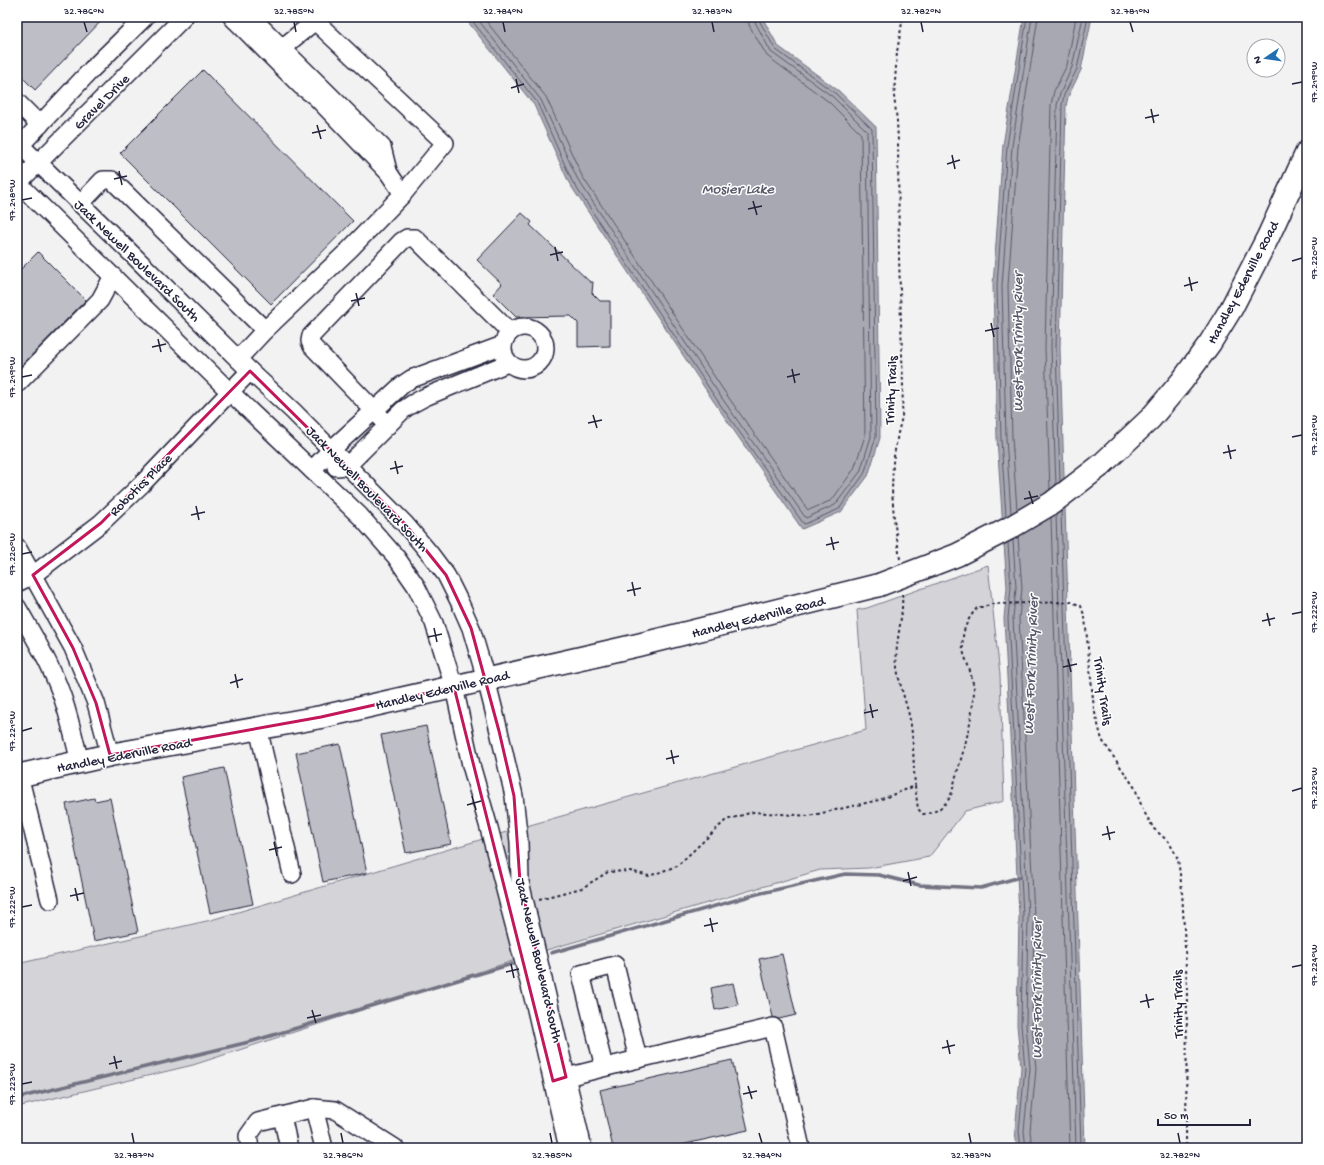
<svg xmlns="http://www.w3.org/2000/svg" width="1324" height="1165" font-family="'Gochi Hand',sans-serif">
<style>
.green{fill:#d3d3d8;stroke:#7a7a8a}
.water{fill:#a8a8b2;stroke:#727282}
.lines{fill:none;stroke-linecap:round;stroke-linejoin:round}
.shore{stroke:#58586b;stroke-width:1}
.stream{stroke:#727282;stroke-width:3.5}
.building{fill:#bebec6;stroke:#22223b}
.minor-casing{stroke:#22223b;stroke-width:20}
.major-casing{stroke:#22223b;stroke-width:25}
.path{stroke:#22223b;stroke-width:2;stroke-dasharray:3 3;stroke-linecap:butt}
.minor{stroke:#fff;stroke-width:17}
.major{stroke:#fff;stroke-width:22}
.major-bridge-casing{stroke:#22223b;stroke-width:25;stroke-linecap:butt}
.major-bridge{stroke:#fff;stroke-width:22}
.marked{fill:none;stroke:#c2185b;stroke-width:3;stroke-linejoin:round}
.ticks{fill:none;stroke:#22223b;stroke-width:1.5}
.labels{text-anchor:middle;stroke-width:3;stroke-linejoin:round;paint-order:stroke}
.street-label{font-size:14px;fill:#22223b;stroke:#fff}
.water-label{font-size:15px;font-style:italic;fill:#58586b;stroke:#fff}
.neatline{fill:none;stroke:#22223b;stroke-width:1.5}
.ticks-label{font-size:10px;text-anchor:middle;fill:#22223b}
</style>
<rect width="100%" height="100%" fill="#f2f2f3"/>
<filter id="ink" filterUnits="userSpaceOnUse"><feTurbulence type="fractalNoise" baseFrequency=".025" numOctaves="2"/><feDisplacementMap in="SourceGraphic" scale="8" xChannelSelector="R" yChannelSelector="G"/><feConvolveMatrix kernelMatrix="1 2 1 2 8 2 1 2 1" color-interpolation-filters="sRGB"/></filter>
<g filter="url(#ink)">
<!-- green -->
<polygon class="green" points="988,565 1000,675 1004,801 965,811 929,857 869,868 820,870 543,951 193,1065 17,1107 17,964 211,920 530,825 866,730 857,610 867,608"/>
<!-- water -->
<g class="water">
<polygon points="464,17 762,17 778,46 839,91 876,127 880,438 868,476 841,512 802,529 712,399 569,183 534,105"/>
<polygon points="1024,17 1092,17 1081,70 1068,97 1066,106 1060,348 1085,1148 1017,1148 1015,1131 1021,1068 1017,1025 1019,915 1004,618 1007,588 997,439 993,285 1003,145"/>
</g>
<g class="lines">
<!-- shore -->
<g class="shore">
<polyline points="469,17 537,102 572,181 715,397 803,523 805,524 839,509 864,474 876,437 872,129 836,94 775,49 759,20 759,17"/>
<polyline points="476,17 541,100 577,178 719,394 805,517 806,518 835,505 860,472 871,437 867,131 833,97 771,52 755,22 754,17"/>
<polyline points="483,17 546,97 582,176 724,391 807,509 809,510 832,500 854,469 865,436 861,134 829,102 767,56 749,25 748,17"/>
<polyline points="1060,481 1056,348 1062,105 1064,95 1077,69 1088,17"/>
<polyline points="1056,485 1051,348 1057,105 1060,94 1072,67 1083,17"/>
<polyline points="1050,490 1045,348 1051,105 1054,91 1067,65 1076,17"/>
<polyline points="1017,510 1012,438 1008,286 1018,147 1038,17"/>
<polyline points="1061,511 1081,1148"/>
<polyline points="1011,513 1006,438 1002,286 1012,146 1032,17"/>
<polyline points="1056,514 1076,1148"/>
<polyline points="1006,516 1001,439 997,285 1007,146 1027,17"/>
<polyline points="1051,518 1070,1148"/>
<polyline points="1018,537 1022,588 1019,618 1034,915 1032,1025 1036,1069 1030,1131 1032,1148"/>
<polyline points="1013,540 1016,588 1013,618 1028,915 1026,1025 1030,1068 1024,1131 1026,1148"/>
<polyline points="1008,543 1011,588 1008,618 1023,915 1021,1025 1025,1068 1019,1131 1021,1148"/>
</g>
<!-- stream -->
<g class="stream">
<polyline points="551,953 757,894 845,874 879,875 919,885 981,888 1020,877"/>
<polyline points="17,1098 253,1041 512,964"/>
</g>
</g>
<!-- building -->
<g class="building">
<polygon points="17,17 105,17 35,90 17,72"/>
<polygon points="203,70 353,221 271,304 120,153"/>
<polygon points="522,213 532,222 530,225 590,282 593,282 592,293 600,301 610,301 610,346 578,347 578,323 571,316 516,317 493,294 502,284 477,260"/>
<polygon points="38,252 86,300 17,370 17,273"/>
<polygon points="426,726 451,844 406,853 381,735"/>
<polygon points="340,744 367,873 323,882 296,753"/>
<polygon points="224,768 253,904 210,913 181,777"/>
<polygon points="94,798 95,801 110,798 138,932 94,941 66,804"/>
<polygon points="782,954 796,1015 779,1019 773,1017 759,959"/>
<polygon points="733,983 738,1005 715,1010 711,988"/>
<polygon points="732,1060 748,1130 667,1148 613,1148 600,1090"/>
</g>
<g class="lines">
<!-- minor casing -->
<g class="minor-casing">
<g id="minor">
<polyline points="232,17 301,86 316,97 388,172 403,194 350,249 265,330 238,359"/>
<polyline points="235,20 248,17 253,19 282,48 315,21 445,143 403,194"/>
<polyline points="273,55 282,48 382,147 388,171"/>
<polyline points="17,102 40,125"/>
<polyline points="17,142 134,256 250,371 293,411 405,524 431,555 446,575 460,603 471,628 486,679 499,731 514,796 519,842 520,882 583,1148"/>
<polyline points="17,149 91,70 145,17"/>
<polyline points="17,182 230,392 360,516 396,557 416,586 434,623 454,687 471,765 489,828 535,1005 568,1148"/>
<polyline points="17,184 184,17"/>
<polyline points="80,204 103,180 112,180 265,330"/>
<circle cx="524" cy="348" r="21"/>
<polyline points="17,384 100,300 113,276"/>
<polyline points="388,425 312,346 310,341 311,336 402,241 407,238 415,238 510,332"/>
<polyline points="336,467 347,466 403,410 412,404 425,397 508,363"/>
<polyline points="312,470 331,450 402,385 411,379 503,345"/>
<polyline points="17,547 73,648 96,703 110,755"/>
<polyline points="17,583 33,575 101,523 142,484 250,371"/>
<path d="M17,607C33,635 50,663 61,693C69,715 74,739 80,762"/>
<polyline points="258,728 292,874"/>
<polyline points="19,775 50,900"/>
<polyline points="604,1067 581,974 615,965 638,1059"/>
<polyline points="555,1080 638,1059 773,1027 801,1148"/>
<polyline points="314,1108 324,1148"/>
<polyline points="282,1116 289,1148"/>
<polyline points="250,1148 248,1136 258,1122 314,1108 335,1110 395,1148"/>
</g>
</g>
<!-- major casing -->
<g class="major-casing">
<g id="major">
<polyline points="1100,466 1150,419 1182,381 1210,343 1231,309 1268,237 1307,152"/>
<polyline points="17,776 110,755 321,717 638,645 879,585"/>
</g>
</g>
<!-- path -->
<g class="path">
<polyline points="900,559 894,519 892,490 893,462 898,433 902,417 903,386 899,258 898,141 897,121 894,96 897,52 903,17"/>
<path d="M902,594C904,618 894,643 897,667C899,683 905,699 909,715C914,735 913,764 915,785"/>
<path d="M539,899L582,888L608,872L630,871L649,876L677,866L726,820L753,812L809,816L879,800L915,786L918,809L923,814C934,813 944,808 950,797C953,791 954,783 956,776C964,749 973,719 974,690C974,685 972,680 971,675C969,666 964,657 963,649C961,632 967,619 978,607H984L991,604L1072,602L1081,606L1085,618L1094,709L1102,740L1135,788L1143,810L1154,829L1169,842L1178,859L1182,890L1187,987L1186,1148"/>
</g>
<!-- minor -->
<use href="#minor" class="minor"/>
<!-- major -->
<use href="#major" class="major"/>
<!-- major-bridge casing -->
<g class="major-bridge-casing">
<polyline id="major-bridge" points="879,585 957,555 1008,529 1052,503 1100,466"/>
</g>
<!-- major-bridge -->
<use href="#major-bridge" class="major-bridge"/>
</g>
</g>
<!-- marked area -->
<path class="marked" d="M250,371L405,524L446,575L471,628L499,731L514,796L520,882L566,1077L553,1081L454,687L321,717L110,755L96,703L73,648L33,575L101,523Z"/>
<!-- ticks -->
<path class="ticks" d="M84,22L87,32M294,22L296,32M503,22L505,32M712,22L714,32M921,22L923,32M1130,22L1133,32M516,79L519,93M1292,84L1302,82M511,88L524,84M1151,109L1154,123M1145,118L1159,115M317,125L321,139M312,133L326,130M952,155L955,169M947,164L960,160M119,171L122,185M114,179L127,176M22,200L32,198M753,201L757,215M748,209L762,206M555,247L558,261M550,255L563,252M1292,261L1302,258M1189,277L1192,291M1184,286L1198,282M356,293L359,306M351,301L365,298M991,323L994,337M985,331L999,328M158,339L161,352M152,347L166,344M792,369L795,383M22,377L32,375M787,377L800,374M593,415L597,428M588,423L602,420M1292,437L1302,435M1228,445L1231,459M1223,453L1236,450M395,461L398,474M390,469L403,466M1029,491L1033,504M1024,499L1038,496M196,506L199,520M191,515L205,512M831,537L834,550M826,545L839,542M22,554L32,552M632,582L635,596M627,591L641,588M1267,613L1270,626M1292,614L1302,612M1262,621L1275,618M434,628L437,642M428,637L442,634M1068,659L1071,672M1063,667L1077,664M235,674L238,688M230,683L243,679M870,704L873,718M864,713L878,710M22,731L32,728M671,750L674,764M666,759L679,756M1292,791L1302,788M472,796L476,810M467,805L481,801M1107,826L1110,840M1102,835L1115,832M274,842L277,856M269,850L282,847M908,872L911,886M903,881L917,877M75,888L78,901M70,896L84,893M22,907L32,905M710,918L713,932M704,926L718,923M511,964L514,978M1292,967L1302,965M506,972L519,969M1146,994L1149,1008M1140,1002L1154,999M312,1010L316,1023M307,1018L321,1015M947,1040L950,1054M942,1048L955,1045M114,1056L117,1069M109,1064L122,1061M22,1084L32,1082M748,1086L752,1099M743,1094L757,1091M132,1133L134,1143M341,1133L343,1143M550,1133L552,1143M759,1133L762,1143M969,1133L971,1143M1178,1133L1180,1143"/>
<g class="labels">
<!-- street labels -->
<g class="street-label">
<text transform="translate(101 101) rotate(-45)" y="5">Gravel Drive</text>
<text transform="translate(138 260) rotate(44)" y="5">Jack Newell Boulevard South</text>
<text transform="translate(1242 282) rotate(-62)" y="5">Handley Ederville Road</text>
<text transform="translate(890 390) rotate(-87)" y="5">Trinity Trails</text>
<text transform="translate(140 484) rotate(-45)" y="5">Robotics Place</text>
<text transform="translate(368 488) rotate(46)" y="5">Jack Newell Boulevard South</text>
<text transform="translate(758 616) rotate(-14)" y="5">Handley Ederville Road</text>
<text transform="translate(442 689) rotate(-13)" y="5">Handley Ederville Road</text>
<text transform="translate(1104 691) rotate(82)" y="5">Trinity Trails</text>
<text transform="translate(124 754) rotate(-11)" y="5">Handley Ederville Road</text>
<text transform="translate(540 960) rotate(77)" y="5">Jack Newell Boulevard South</text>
<text transform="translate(1177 1004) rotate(-91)" y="5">Trinity Trails</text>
</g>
<!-- water labels -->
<g class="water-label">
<text x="738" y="193">Mosier Lake</text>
<text transform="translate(1017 342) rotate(-90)" y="5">West Fork Trinity River</text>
<text transform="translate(1030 665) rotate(-88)" y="5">West Fork Trinity River</text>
<text transform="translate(1036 989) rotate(-90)" y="5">West Fork Trinity River</text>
</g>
</g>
<!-- margin -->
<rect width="1324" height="1165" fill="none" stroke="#fff" stroke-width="44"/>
<!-- north arrow -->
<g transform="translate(1266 58) rotate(257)"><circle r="19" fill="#ffffff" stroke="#a7a7b1"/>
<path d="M0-3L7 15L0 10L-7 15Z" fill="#1f6fb2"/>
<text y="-6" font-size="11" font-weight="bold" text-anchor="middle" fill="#22223b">N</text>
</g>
<!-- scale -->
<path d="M1158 1119v6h92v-6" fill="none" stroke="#22223b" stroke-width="2"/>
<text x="1164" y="1119" font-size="12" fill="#22223b" stroke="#ffffff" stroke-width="3" paint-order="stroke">50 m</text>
<rect x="22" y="22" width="1280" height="1121" class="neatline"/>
<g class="ticks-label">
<text x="84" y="14">32.786°N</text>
<text x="294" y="14">32.785°N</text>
<text x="503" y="14">32.784°N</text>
<text x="712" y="14">32.783°N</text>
<text x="921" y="14">32.782°N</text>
<text x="1130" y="14">32.781°N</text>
<text transform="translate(1313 82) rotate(-90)" y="4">97.219°W</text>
<text transform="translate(11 200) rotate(-90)" y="4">97.218°W</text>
<text transform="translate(1313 258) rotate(-90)" y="4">97.220°W</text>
<text transform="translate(11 377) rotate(-90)" y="4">97.219°W</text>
<text transform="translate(1313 435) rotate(-90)" y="4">97.221°W</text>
<text transform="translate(11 554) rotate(-90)" y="4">97.220°W</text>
<text transform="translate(1313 612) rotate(-90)" y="4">97.222°W</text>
<text transform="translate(11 731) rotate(-90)" y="4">97.221°W</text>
<text transform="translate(1313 788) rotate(-90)" y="4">97.223°W</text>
<text transform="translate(11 907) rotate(-90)" y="4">97.222°W</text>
<text transform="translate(1313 965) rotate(-90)" y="4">97.224°W</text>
<text transform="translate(11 1084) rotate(-90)" y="4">97.223°W</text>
<text x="134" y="1158">32.787°N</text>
<text x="343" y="1158">32.786°N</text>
<text x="552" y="1158">32.785°N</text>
<text x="762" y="1158">32.784°N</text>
<text x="971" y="1158">32.783°N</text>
<text x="1180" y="1158">32.782°N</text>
</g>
</svg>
